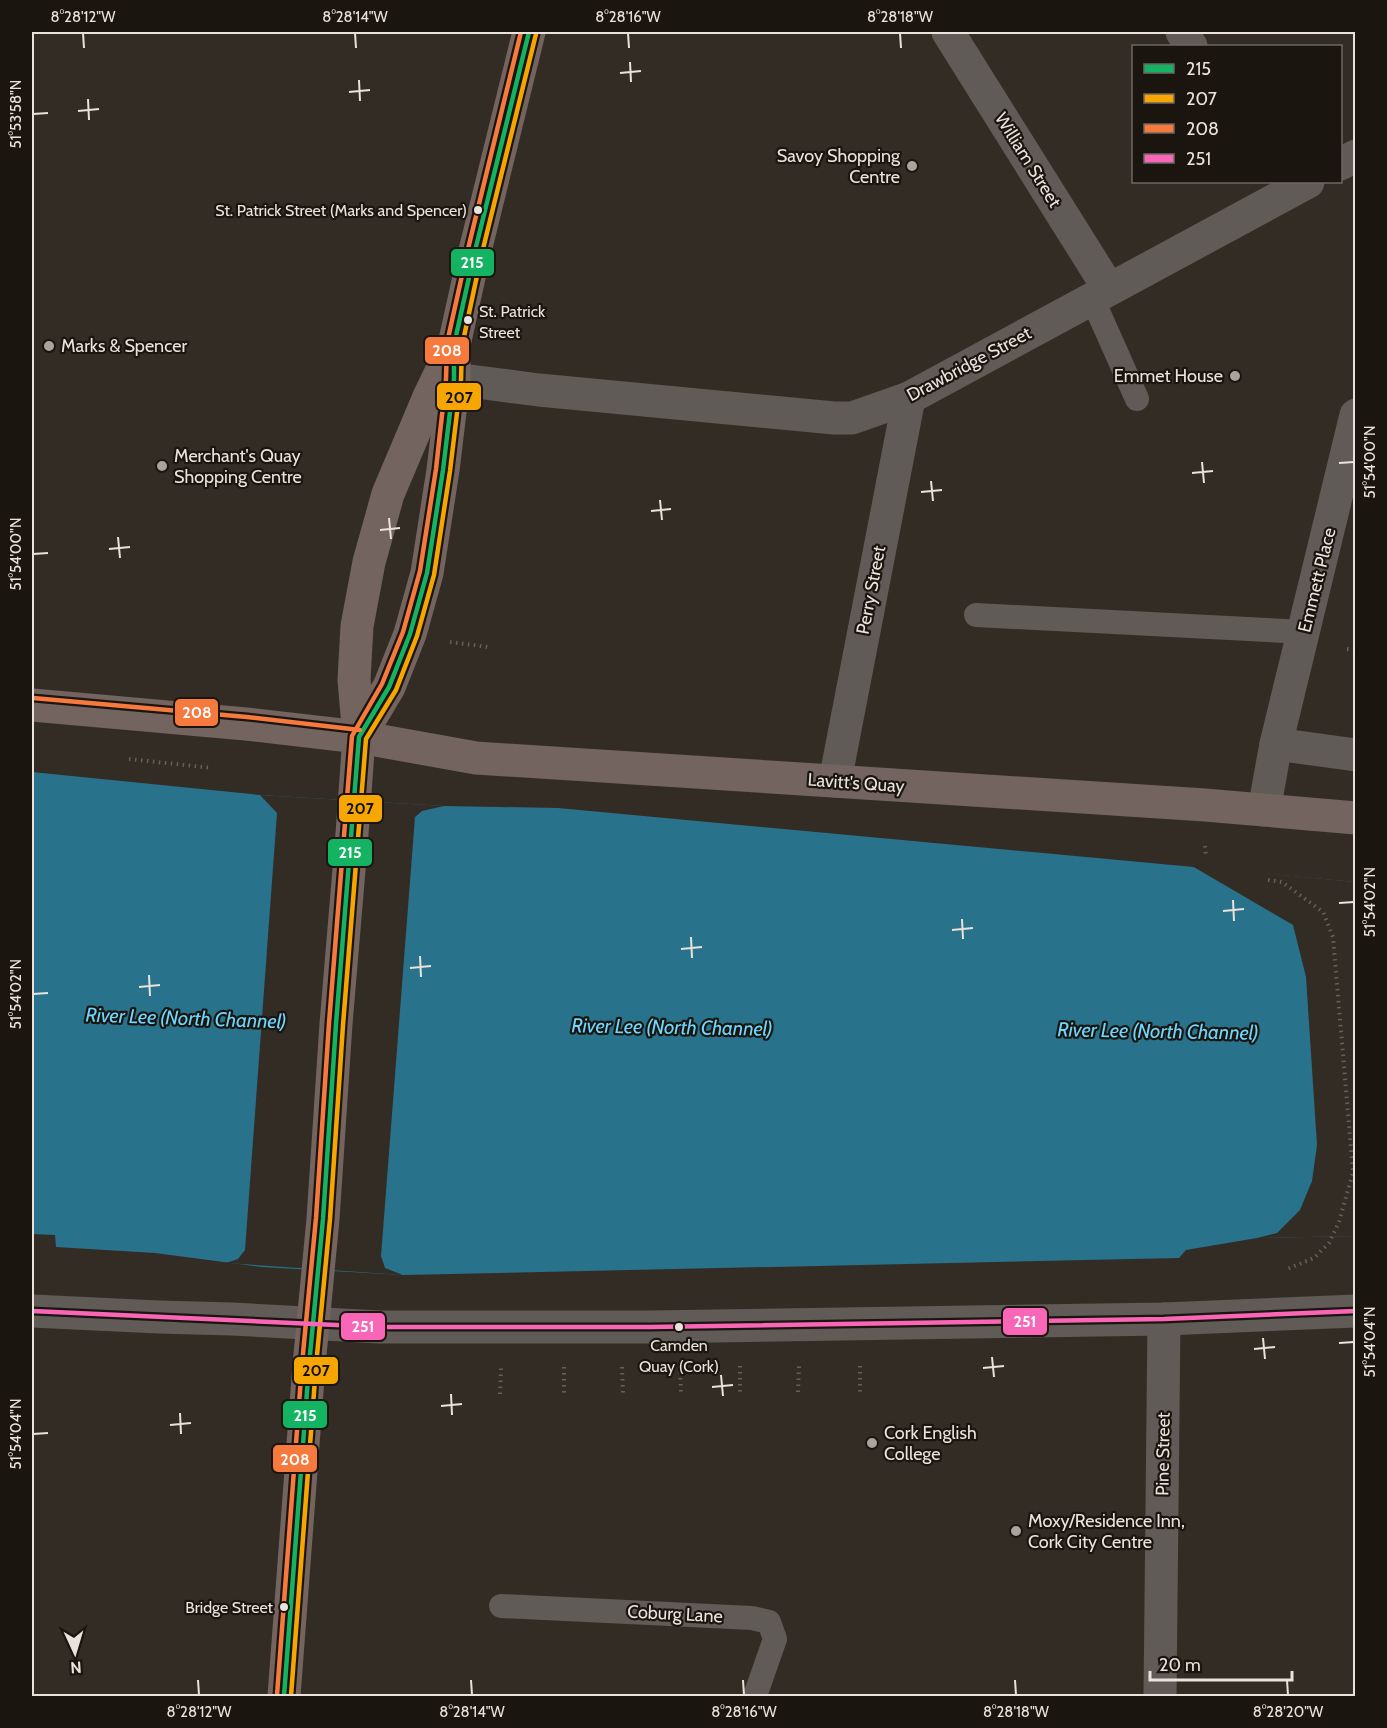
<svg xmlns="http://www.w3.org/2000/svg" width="1387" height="1728" font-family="Cabin,sans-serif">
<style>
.water{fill:#28728b}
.pier{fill:#332c25}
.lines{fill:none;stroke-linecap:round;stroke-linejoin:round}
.path{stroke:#65605b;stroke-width:4;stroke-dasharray:1.5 4.5;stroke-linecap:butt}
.lane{stroke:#605b56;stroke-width:24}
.street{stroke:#605b56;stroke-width:33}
.secondary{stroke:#605b56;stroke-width:33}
.highway{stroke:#74645f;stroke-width:33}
.bus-1-casing{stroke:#1b1510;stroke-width:9}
.bus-2-casing{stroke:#1b1510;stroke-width:9}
.bus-3-casing{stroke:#1b1510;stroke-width:9}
.bus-4-casing{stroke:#1b1510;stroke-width:9}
.bus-1{stroke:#13b361;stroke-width:4.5}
.bus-2{stroke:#f7a600;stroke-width:4.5}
.bus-3{stroke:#f6793e;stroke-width:4.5}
.bus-4{stroke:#fa66b7;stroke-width:4.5}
.ticks{fill:none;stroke:#ebe2db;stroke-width:2}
.poi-dot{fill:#aba29b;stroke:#1b1510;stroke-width:2}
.bus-dot{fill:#ebe2db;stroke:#1b1510;stroke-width:2}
.labels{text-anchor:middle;stroke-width:4.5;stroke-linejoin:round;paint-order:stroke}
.bus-label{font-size:16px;fill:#ebe2db;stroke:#1b1510;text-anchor:end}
.poi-label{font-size:18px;fill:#ebe2db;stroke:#1b1510;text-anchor:start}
.street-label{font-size:18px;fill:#ebe2db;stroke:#1b1510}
.water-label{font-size:20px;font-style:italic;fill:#6ed7ff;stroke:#1b1510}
.line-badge{stroke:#1b1510;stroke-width:2}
.badge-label{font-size:16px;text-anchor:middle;font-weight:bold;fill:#fff}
.pale-badge-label{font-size:16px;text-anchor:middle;font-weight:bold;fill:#111}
.neatline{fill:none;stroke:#ebe2db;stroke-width:2}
.ticks-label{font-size:15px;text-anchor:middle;fill:#ebe2db}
</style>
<rect width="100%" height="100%" fill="#332c25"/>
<!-- water -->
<polygon class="water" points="32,772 260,795 444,806 558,808 1355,882 1355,1236 1257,1238 1186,1250 1179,1258 403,1275 262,1267 155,1253 56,1247 55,1235 32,1234"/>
<!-- pier -->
<g class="pier">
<polygon points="260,795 444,806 422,811 415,817 381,1256 385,1268 403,1275 226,1263 238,1259 245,1250 277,813"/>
<polygon points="1192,866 1355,882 1355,1236 1257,1238 1277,1233 1300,1210 1312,1181 1317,1145 1306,977 1293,925"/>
</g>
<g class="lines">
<!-- path -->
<g class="path">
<polyline points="450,642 488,647"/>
<polyline points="1347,649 1356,650"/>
<polyline points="129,759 212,768"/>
<polyline points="1205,846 1206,857"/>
<polyline points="1268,880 1282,882 1323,912 1333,937 1353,1172 1339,1222 1329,1243 1314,1258 1287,1269"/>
<polyline points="680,1366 681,1393"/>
<polyline points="740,1366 740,1393"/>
<polyline points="860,1366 860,1392"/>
<polyline points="564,1367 564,1394"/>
<polyline points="622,1367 623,1394"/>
<polyline points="798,1392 799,1366"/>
<polyline points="500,1394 501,1368"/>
</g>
<!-- lane -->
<g class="lane">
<polyline points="1092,298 1137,399"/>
<polyline points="976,615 1304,632"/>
<polyline points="501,1606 752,1618 769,1622 775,1639 755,1696"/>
</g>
<!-- street -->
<g class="street">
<polyline points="948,32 1109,289"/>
<polyline points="1182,32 1191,46"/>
<polyline points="1340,164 1356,156"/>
<polyline points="454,379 539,390 834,418 852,418 909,398 1308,182"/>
<polyline points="1276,744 1356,415"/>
<polyline points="835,781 909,398"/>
<polyline points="1264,810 1276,744 1356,755"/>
<polyline points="1160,1696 1164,1319"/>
</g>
<!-- secondary -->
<polyline class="secondary" points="32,1311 159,1317 232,1319 380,1327 650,1327 1164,1319 1356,1311"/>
<!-- highway -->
<g class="highway">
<polyline points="32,705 246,724 359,737 476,758 1205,805 1356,818"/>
<polyline points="359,737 389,687 410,634 427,573 443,470 454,379 454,345 474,255 529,32"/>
<polyline points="284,1696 309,1365 323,1219 336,1024 352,834 359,737 354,680 357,626 369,562 388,494 429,397 454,345"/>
</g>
<!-- bus-1 casing -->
<g class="bus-1-casing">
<polyline id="bus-1" points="284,1696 309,1365 323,1219 336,1024 359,737 389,687 410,634 427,573 443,470 454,379 454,345 474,255 529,32"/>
</g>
<!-- bus-2 casing -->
<g class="bus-2-casing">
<polyline id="bus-2" points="291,1696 316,1366 330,1219 343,1025 366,739 396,690 417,636 434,575 450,471 461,380 462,346 481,257 536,34"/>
</g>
<!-- bus-3 casing -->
<g class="bus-3-casing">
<g id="bus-3">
<polyline points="33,698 247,717 360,730"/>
<polyline points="277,1695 302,1364 316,1218 329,1023 352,736 382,684 403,632 420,571 436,469 446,379 447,343 467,253 521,32"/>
</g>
</g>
<!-- bus-4 casing -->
<g class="bus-4-casing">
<polyline id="bus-4" points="32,1311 380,1327 650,1327 1164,1319 1356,1311"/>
</g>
<!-- bus-1 -->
<use href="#bus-1" class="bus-1"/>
<!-- bus-2 -->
<use href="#bus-2" class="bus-2"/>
<!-- bus-3 -->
<use href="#bus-3" class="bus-3"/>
<!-- bus-4 -->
<use href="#bus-4" class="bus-4"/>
</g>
<!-- ticks -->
<path class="ticks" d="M83,33L84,48M355,33L356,48M628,33L629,48M900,33L901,48M630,62L631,82M620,73L641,71M359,80L360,101M349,92L370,90M88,99L89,120M78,111L99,109M33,114L48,113M1202,462L1204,483M1339,463L1354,462M1192,473L1213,471M931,481L933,501M921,492L942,490M660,500L662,520M651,511L671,509M389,518L391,539M380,530L400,528M118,537L120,558M109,549L130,547M33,554L48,553M1233,900L1234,921M1339,903L1354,902M1223,911L1244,909M962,919L963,939M952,930L973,928M691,937L692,958M681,949L702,947M420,956L421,977M410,968L431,966M149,975L150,996M139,987L160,985M33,994L48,993M1263,1338L1265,1359M1339,1343L1354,1342M1254,1349L1275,1347M992,1357L994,1377M983,1368L1004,1366M721,1375L723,1396M712,1387L733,1385M451,1394L452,1415M441,1406L462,1404M180,1413L181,1434M170,1425L191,1423M33,1434L48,1433M198,1680L199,1695M471,1680L472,1695M743,1680L744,1695M1015,1680L1016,1695M1287,1680L1288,1695"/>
<!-- markers -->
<g class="poi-dot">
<circle cx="912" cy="166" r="6"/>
<circle cx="49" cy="346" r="6"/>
<circle cx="1235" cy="376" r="6"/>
<circle cx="162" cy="466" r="6"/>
<circle cx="872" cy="1443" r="6"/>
<circle cx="1016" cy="1531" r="6"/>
</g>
<g class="bus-dot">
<circle cx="478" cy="210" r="5"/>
<circle cx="468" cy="320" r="5"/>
<circle cx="679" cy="1327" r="5"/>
<circle cx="284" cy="1607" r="5"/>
</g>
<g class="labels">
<!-- bus labels -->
<g class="bus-label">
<text x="467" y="216">St. Patrick Street (Marks and Spencer)</text>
<text x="479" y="317" text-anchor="start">St. Patrick<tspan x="479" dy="21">Street</tspan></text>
<text x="679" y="1351" text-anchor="middle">Camden<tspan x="679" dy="21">Quay (Cork)</tspan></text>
<text x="273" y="1613">Bridge Street</text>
</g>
<!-- poi labels -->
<g class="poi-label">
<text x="900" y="162" text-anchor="end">Savoy Shopping<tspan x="900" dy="21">Centre</tspan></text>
<text x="61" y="352">Marks &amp; Spencer</text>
<text x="1223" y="382" text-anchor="end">Emmet House</text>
<text x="174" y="462">Merchant's Quay<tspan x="174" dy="21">Shopping Centre</tspan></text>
<text x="884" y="1439">Cork English<tspan x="884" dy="21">College</tspan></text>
<text x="1028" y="1527">Moxy/Residence Inn,<tspan x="1028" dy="21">Cork City Centre</tspan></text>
</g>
<!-- street labels -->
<g class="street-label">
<text transform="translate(1028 160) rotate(58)" y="6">William Street</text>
<text transform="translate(969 364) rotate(-28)" y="6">Drawbridge Street</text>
<text transform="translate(1317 580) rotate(-76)" y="6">Emmett Place</text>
<text transform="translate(871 590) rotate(-79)" y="6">Perry Street</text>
<text transform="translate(856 783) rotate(4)" y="6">Lavitt's Quay</text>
<text transform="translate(1163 1454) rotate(-89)" y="6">Pine Street</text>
<text transform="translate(675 1614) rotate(3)" y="6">Coburg Lane</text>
</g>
<!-- water labels -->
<g class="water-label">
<text transform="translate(186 1018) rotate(2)" y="7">River Lee (North Channel)</text>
<text transform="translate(672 1027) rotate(1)" y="7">River Lee (North Channel)</text>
<text transform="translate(1158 1031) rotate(1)" y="7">River Lee (North Channel)</text>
</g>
</g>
<g class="line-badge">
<rect x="450" y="248" width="45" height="29" rx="6" fill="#13b361"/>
<rect x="424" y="336" width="46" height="29" rx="6" fill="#f6793e"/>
<rect x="436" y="382" width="46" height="29" rx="6" fill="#f7a600"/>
<rect x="174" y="698" width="45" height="29" rx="6" fill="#f6793e"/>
<rect x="338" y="794" width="45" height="29" rx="6" fill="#f7a600"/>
<rect x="327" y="838" width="46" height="29" rx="6" fill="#13b361"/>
<rect x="1002" y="1307" width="46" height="29" rx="6" fill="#fa66b7"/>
<rect x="340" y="1312" width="46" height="29" rx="6" fill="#fa66b7"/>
<rect x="293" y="1356" width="46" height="29" rx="6" fill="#f7a600"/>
<rect x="282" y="1400" width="46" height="29" rx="6" fill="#13b361"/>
<rect x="272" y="1444" width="46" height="29" rx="6" fill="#f6793e"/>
</g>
<g class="badge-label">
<text x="472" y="268">215</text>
<text x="447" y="356">208</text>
<text x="197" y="718">208</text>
<text x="350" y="858">215</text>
<text x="1025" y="1327">251</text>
<text x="363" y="1332">251</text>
<text x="305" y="1421">215</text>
<text x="295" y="1465">208</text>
</g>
<g class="pale-badge-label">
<text x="459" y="403">207</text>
<text x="360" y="814">207</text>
<text x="316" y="1376">207</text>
</g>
<!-- border -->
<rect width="1387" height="1728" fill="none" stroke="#1b1510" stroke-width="66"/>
<!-- legend -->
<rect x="1132" y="45" width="210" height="138" fill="#1b1510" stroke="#6e6761" stroke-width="1.5"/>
<rect x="1144" y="64" width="30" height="9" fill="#13b361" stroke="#6e6761" stroke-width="1.5"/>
<text x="1186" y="75" font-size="18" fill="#ebe2db">215</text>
<rect x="1144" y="94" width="30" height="9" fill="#f7a600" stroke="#6e6761" stroke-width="1.5"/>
<text x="1186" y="105" font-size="18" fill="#ebe2db">207</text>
<rect x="1144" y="124" width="30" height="9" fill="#f6793e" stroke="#6e6761" stroke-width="1.5"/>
<text x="1186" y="135" font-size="18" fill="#ebe2db">208</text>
<rect x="1144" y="154" width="30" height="9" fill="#fa66b7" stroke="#6e6761" stroke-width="1.5"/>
<text x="1186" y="165" font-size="18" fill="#ebe2db">251</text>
<!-- north arrow -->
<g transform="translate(75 1653) rotate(176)" stroke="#1b1510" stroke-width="4.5" paint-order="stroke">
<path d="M0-4.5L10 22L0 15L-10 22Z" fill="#ebe2db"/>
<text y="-9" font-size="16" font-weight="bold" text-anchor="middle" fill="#ebe2db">N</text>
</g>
<!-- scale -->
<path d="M1150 1671v9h142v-9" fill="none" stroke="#ebe2db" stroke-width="3"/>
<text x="1159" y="1671" font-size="18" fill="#ebe2db" stroke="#1b1510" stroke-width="4.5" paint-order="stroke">20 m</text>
<rect x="33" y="33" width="1321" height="1662" class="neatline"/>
<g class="ticks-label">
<text x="83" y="22">8°28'12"W</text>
<text x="355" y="22">8°28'14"W</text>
<text x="628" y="22">8°28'16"W</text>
<text x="900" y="22">8°28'18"W</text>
<text transform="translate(16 114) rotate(-90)" y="5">51°53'58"N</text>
<text transform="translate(1370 462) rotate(-90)" y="5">51°54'00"N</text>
<text transform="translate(16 554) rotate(-90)" y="5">51°54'00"N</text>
<text transform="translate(1370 902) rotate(-90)" y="5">51°54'02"N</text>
<text transform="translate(16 994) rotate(-90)" y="5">51°54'02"N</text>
<text transform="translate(1370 1342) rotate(-90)" y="5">51°54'04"N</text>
<text transform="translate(16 1434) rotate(-90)" y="5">51°54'04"N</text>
<text x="199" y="1717">8°28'12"W</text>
<text x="472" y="1717">8°28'14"W</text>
<text x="744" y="1717">8°28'16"W</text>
<text x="1016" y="1717">8°28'18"W</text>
<text x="1288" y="1717">8°28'20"W</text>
</g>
</svg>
